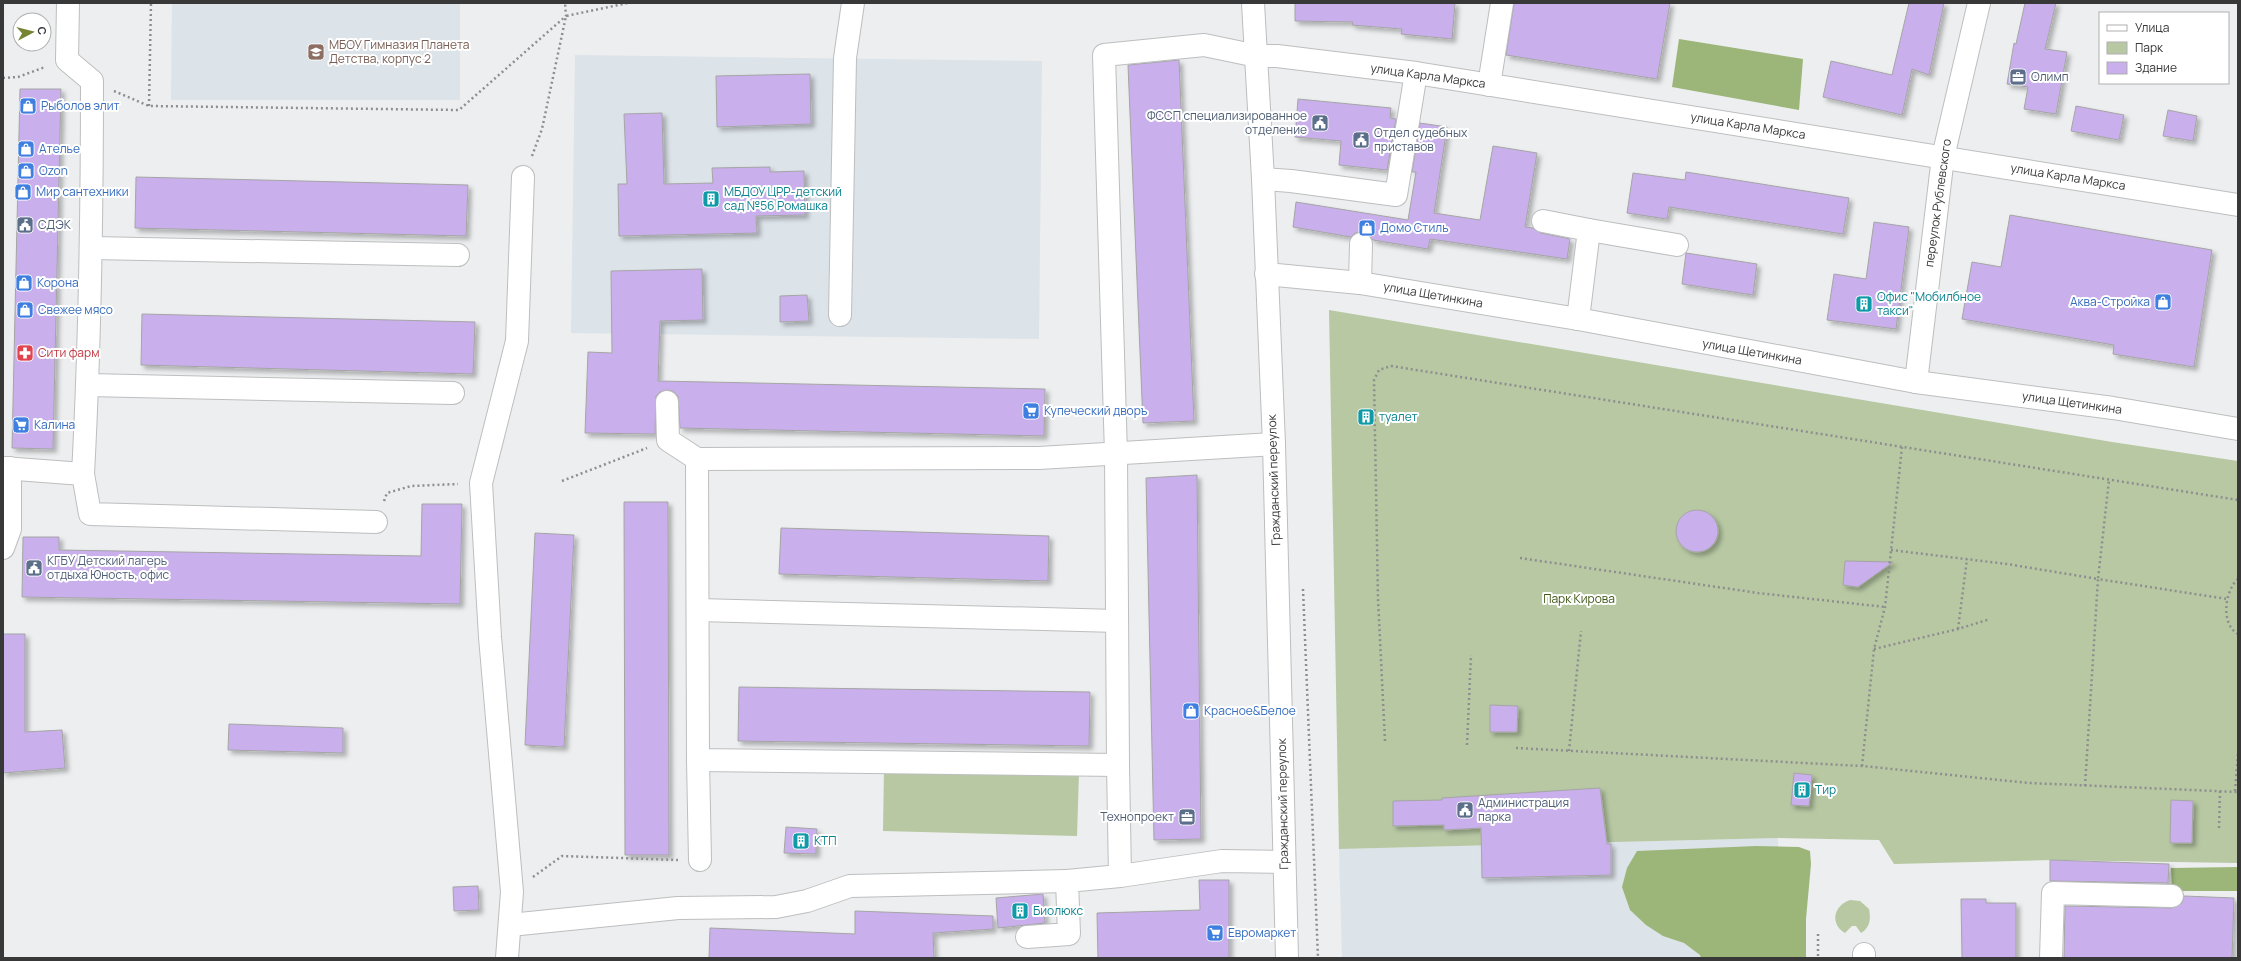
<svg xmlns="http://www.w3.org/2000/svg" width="2241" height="961" font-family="Manrope,sans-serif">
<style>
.built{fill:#dce3e9}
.green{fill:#b7c8a3}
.forest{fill:#9cb67a}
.building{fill:#c9afeb;stroke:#a5a5a6;filter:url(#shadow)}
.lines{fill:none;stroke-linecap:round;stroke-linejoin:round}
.minor-casing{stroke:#bdbebf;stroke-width:24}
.path{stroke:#8e8e8f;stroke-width:2.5;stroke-dasharray:2 3;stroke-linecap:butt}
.minor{stroke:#fff;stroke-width:22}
.labels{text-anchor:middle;stroke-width:4;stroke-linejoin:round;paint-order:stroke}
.education-label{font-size:12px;fill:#785e54;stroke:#fff;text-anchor:start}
.street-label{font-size:12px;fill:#383839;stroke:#fff}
.service-label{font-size:12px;fill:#4e5e75;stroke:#fff;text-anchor:start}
.shop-label{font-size:12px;fill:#366cbe;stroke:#fff;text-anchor:start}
.culture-label{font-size:12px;fill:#0d838f;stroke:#fff;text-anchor:start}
.health-label{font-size:12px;fill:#be3a42;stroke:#fff;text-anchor:start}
.park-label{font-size:12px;fill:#415918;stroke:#fff}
</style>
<defs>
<filter id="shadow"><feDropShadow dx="3.5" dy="3.5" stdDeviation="2" flood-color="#0004"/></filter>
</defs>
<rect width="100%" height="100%" fill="#edeeef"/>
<!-- built -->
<g class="built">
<polygon points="172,3 460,3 460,100 171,100"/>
<polygon points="575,55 1042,61 1039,339 571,333"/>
<polygon points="1778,838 1778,958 1342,958 1339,849"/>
</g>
<!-- green -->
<g class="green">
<polygon points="1329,310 2112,442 2238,461 2237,863 2050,860 1894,864 1879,840 1778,838 1339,849"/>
<polygon points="884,768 1079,772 1077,836 883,831"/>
<path d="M1850,900L1860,901L1869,909C1871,919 1870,928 1861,933L1856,926H1852L1845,933C1830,924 1833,906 1850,900Z"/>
</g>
<!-- forest -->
<g class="forest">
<polygon points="1679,39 1803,59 1799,110 1672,87"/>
<polygon points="1756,846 1799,847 1810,851 1811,864 1806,919 1806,958 1701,958 1700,955 1684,943 1663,936 1646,925 1630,910 1622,887 1627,868 1637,851"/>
<polygon points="2238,867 2238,891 2172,891 2171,868"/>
</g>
<!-- building -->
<g class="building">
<polygon points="1295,3 1455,3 1452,39 1401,34 1402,29 1352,25 1353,22 1295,21"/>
<polygon points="1514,3 1670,3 1657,79 1506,55"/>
<polygon points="1909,3 1944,3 1929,75 1912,69 1902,115 1823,97 1831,61 1892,75"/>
<polygon points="2025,3 2056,3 2045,49 2067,52 2056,114 2024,109 2028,87 2007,84 2014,43 2016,44"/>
<polygon points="1179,60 1194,421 1143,423 1128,65"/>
<polygon points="810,74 811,124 717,127 716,76"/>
<polygon points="20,89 61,89 53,449 12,448"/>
<polygon points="1298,99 1391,108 1390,118 1396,119 1387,170 1339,165 1341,141 1295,137"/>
<polygon points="2076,106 2124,115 2119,140 2071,131"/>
<polygon points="2168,110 2197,116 2193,141 2163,136"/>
<polygon points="662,113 664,184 713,183 712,168 770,167 770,172 804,171 805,215 756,216 757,233 619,236 618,184 627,184 624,114"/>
<polygon points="1420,123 1447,127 1434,213 1480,220 1493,146 1537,153 1525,227 1533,228 1541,233 1570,239 1567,259 1430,239 1428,249 1373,240 1368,234 1362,232 1355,233 1351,237 1293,227 1296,202 1408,220 1416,172 1412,172"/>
<polygon points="1686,172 1849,198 1843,234 1669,207 1667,219 1627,213 1633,173 1685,180"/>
<polygon points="136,177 468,185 466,236 135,228"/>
<polygon points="2010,215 2212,250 2194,367 2113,354 2114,345 1962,319 1972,262 2001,267"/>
<polygon points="1874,222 1909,227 1896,329 1827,320 1834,274 1866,279"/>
<polygon points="1686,253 1757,264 1753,295 1682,284"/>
<polygon points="702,269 703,320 660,321 658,381 1045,389 1044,436 680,428 678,396 673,391 667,390 660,392 656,396 655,434 585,433 588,352 612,353 611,271"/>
<polygon points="807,295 809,321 780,322 780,296"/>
<polygon points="142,314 475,322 473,374 141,365"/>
<polygon points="1197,475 1201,839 1154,840 1146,478"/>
<polygon points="624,502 668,502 669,855 625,855"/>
<polygon points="422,504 462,504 460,604 22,597 23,537 59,537 59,550 421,556"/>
<circle cx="1697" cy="531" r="21"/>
<polygon points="781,528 1049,536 1048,581 779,574"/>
<polygon points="535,533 574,535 564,747 525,745"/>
<polygon points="1845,561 1893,562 1858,587 1843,585"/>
<polygon points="3,634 25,634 25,732 62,730 65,768 3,773"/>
<polygon points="739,687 1090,692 1089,746 738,741"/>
<polygon points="1490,705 1518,706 1517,732 1490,732"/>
<polygon points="229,724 343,728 343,753 228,750"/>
<polygon points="1794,773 1812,775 1809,806 1791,805"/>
<polygon points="1600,788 1607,844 1611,844 1611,875 1482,878 1481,828 1444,830 1444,825 1393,826 1393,801 1442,800 1442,798"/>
<polygon points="2171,800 2193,801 2192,843 2170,843"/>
<polygon points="786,827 817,829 816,854 784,853"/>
<polygon points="2050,860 2169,864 2168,883 2050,881"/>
<polygon points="1199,880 1229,880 1229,958 1098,958 1097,913 1200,910"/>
<polygon points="478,886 479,910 454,911 453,887"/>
<polygon points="1043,894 1045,923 998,928 996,898"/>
<polygon points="2184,896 2234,898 2232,958 2064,958 2065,906 2172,908 2182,903"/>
<polygon points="1961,899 1986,899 1986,903 2016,903 2016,958 1962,958"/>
<polygon points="855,911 993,916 993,929 933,933 934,958 709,958 710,928 855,934"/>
</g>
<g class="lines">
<!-- minor casing -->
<g class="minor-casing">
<g id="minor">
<polyline points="1253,3 1263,179 1274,444 1287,958"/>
<polyline points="1489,85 1502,3"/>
<polyline points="1263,179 1291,181 1396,195 1416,73"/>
<polyline points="1543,221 1589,230 1578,319"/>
<polyline points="1589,230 1677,245"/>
<polyline points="92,248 458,255"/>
<polyline points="1266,274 1360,283 1578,319 1916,382 2113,408 2238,429"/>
<polyline points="1360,283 1361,244"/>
<polyline points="840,315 845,58 853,3"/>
<polyline points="1916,382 1943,157 1979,3"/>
<polyline points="88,385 453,393"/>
<polyline points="667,402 668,440 697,459"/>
<path d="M3,468L83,474C90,343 92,212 92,81L67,60L68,3"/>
<polyline points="83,474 90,514 376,522"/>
<polyline points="3,548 10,529 10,468"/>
<polyline points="698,610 1117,621"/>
<polyline points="698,760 700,860"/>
<polyline points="1118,765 698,760 697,459 1039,458 1274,444"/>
<polyline points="1284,862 1222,861 1120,876 1118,765 1116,454 1104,55 1204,45 1257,56 1277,56 1416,73 2238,205"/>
<polyline points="510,925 678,908 776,907 807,901 850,886 1067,881"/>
<polyline points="1027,937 1069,934 1067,881 1120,876"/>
<polyline points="507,958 512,892 490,637 481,483 517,341 523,177"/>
<polyline points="1864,958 1864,954"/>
<polyline points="2051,958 2053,893 2172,896"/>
</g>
</g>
<!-- path -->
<g class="path">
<polyline points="3,78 18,77 45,67"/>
<polyline points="114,91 149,106 459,110 566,16 565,3"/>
<polyline points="149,106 151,3"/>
<polyline points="532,156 542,129 566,16 628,3"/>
<polyline points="562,481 647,448"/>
<polyline points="384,501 387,493 411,486 458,484"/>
<polyline points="1891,550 2007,564 2098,579 2109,480"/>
<polyline points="1520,558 1758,593 1885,607"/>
<path d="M2238,579C2225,590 2220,624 2238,634"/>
<polyline points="1303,589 1318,958"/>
<polyline points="1958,629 1967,559"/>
<polyline points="1874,649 1958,629 1990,619"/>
<polyline points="1385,741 1378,599 1374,380 1379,370 1391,366 2238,500"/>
<polyline points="1467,745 1471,655"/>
<polyline points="1516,748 1862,766 2030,783 2238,792"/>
<polyline points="1569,751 1581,631"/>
<polyline points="1862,766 1874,649 1885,607 1902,447"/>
<polyline points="2085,786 2098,579 2227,599"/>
<polyline points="2235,791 2238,754"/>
<polyline points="2219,828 2220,791"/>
<polyline points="533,877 562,856 678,860"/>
<polyline points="1818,934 1818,958"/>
</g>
<!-- minor -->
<use href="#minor" class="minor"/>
</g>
<!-- icons -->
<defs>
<g id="school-square" transform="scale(0.9)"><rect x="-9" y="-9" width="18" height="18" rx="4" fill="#8d6e63" stroke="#fff"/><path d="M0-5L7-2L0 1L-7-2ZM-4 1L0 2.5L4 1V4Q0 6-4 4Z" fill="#fff"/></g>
<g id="office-square" transform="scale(0.9)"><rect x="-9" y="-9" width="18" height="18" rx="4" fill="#5c6f8a" stroke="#fff"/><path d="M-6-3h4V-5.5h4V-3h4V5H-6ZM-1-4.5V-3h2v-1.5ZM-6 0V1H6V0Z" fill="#fff"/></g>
<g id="shop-square" transform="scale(0.9)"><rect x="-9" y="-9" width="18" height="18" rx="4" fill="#3f7fe0" stroke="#fff"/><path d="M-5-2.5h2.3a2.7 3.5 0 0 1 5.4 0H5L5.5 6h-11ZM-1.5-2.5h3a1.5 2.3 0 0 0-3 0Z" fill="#fff"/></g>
<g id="civic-square" transform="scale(0.9)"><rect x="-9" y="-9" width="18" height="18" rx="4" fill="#5c6f8a" stroke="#fff"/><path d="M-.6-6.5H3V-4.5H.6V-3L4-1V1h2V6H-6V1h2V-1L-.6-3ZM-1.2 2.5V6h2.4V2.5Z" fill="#fff"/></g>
<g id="building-square" transform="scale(0.9)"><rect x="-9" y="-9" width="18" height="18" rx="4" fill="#0f9aa8" stroke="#fff"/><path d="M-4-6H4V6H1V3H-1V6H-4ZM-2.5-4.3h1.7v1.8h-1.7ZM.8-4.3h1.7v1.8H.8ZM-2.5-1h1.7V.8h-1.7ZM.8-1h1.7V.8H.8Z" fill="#fff"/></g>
<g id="pharmacy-square" transform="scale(0.9)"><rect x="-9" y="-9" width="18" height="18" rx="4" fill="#e0444e" stroke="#fff"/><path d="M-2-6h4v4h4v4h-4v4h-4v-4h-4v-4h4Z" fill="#fff"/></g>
<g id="supermarket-square" transform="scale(0.9)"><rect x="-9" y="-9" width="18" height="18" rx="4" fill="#3f7fe0" stroke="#fff"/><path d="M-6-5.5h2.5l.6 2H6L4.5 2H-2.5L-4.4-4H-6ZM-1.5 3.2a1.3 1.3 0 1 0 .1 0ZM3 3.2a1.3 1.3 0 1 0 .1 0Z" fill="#fff"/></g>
</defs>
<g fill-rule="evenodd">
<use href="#school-square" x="316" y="52"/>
<use href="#office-square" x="2018" y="77"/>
<use href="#shop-square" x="28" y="106"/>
<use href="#civic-square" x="1320" y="123"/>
<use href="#civic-square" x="1361" y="140"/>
<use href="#shop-square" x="26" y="149"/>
<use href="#shop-square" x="26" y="171"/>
<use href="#shop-square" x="23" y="192"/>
<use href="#building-square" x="711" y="199"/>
<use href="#civic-square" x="25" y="225"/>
<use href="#shop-square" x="1367" y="228"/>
<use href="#shop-square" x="24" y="283"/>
<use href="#shop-square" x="2163" y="302"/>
<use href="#building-square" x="1864" y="304"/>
<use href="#shop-square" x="25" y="310"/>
<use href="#pharmacy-square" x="25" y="353"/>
<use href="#supermarket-square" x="1031" y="411"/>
<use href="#building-square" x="1366" y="417"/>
<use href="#supermarket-square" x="21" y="425"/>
<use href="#civic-square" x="34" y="568"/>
<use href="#shop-square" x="1191" y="711"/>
<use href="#building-square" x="1802" y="790"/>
<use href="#civic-square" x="1465" y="810"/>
<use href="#office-square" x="1187" y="817"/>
<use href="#building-square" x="801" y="841"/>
<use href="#building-square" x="1020" y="911"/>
<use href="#supermarket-square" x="1215" y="933"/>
</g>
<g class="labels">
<!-- education labels -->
<g class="education-label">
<text x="329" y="49">МБОУ Гимназия Планета<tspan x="329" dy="14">Детства, корпус 2</tspan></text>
</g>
<!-- street labels -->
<g class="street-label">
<text transform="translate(1428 76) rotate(8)" y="4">улица Карла Маркса</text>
<text transform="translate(1748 126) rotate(9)" y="4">улица Карла Маркса</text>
<text transform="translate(2068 177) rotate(9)" y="4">улица Карла Маркса</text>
<text transform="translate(1938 203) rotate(-82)" y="4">переулок Рублевского</text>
<text transform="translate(1433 295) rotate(10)" y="4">улица Щетинкина</text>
<text transform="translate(1752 352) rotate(10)" y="4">улица Щетинкина</text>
<text transform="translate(2072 403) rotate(8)" y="4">улица Щетинкина</text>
<text transform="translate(1274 480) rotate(-92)" y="4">Гражданский переулок</text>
<text transform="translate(1283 804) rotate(-91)" y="4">Гражданский переулок</text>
</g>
<!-- service labels -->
<g class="service-label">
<text x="2031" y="81">Олимп</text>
<text x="1307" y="120" text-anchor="end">ФССП специализированное<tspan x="1307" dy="14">отделение</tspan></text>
<text x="1374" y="137">Отдел судебных<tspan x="1374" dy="14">приставов</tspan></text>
<text x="38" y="229">СДЭК</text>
<text x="47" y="565">КГБУ Детский лагерь<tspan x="47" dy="14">отдыха Юность, офис</tspan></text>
<text x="1478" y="807">Администрация<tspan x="1478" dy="14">парка</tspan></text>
<text x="1174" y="821" text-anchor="end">Технопроект</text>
</g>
<!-- shop labels -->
<g class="shop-label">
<text x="41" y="110">Рыболов элит</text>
<text x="39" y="153">Ателье</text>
<text x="39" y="175">Ozon</text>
<text x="36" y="196">Мир сантехники</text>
<text x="1380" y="232">Домо Стиль</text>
<text x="37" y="287">Корона</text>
<text x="2150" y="306" text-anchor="end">Аква-Стройка</text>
<text x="38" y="314">Свежее мясо</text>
<text x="1044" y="415">Купеческий дворъ</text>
<text x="34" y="429">Калина</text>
<text x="1204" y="715">Красное&amp;Белое</text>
<text x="1228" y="937">Евромаркет</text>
</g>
<!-- culture labels -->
<g class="culture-label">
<text x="724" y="196">МБДОУ ЦРР-детский<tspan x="724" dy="14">сад №56 Ромашка</tspan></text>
<text x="1877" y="301">Офис "Мобилбное<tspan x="1877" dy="14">такси"</tspan></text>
<text x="1379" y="421">туалет</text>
<text x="1815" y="794">Тир</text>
<text x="814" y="845">КТП</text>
<text x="1033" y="915">Биолюкс</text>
</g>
<!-- health labels -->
<g class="health-label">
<text x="38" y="357">Сити фарм</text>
</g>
<!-- park labels -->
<g class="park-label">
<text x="1579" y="603">Парк Кирова</text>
</g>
</g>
<!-- border -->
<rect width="2241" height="961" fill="none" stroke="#383839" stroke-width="8"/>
<!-- legend -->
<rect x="2099" y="12" width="130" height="72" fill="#ffffff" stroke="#afafb0"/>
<rect x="2107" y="25" width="20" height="6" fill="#ffffff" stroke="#afafb0"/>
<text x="2135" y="32" font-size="12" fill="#383839">Улица</text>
<rect x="2107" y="42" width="20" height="12" fill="#b7c8a3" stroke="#afafb0"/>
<text x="2135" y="52" font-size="12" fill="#383839">Парк</text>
<rect x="2107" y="62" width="20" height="12" fill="#c9afeb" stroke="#afafb0"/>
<text x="2135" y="72" font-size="12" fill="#383839">Здание</text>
<!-- north arrow -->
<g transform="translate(32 32) rotate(83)"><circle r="19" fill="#ffffff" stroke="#afafb0"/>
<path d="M0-3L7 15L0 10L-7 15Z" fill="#758433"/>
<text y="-6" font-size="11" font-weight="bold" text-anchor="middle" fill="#383839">С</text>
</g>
</svg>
